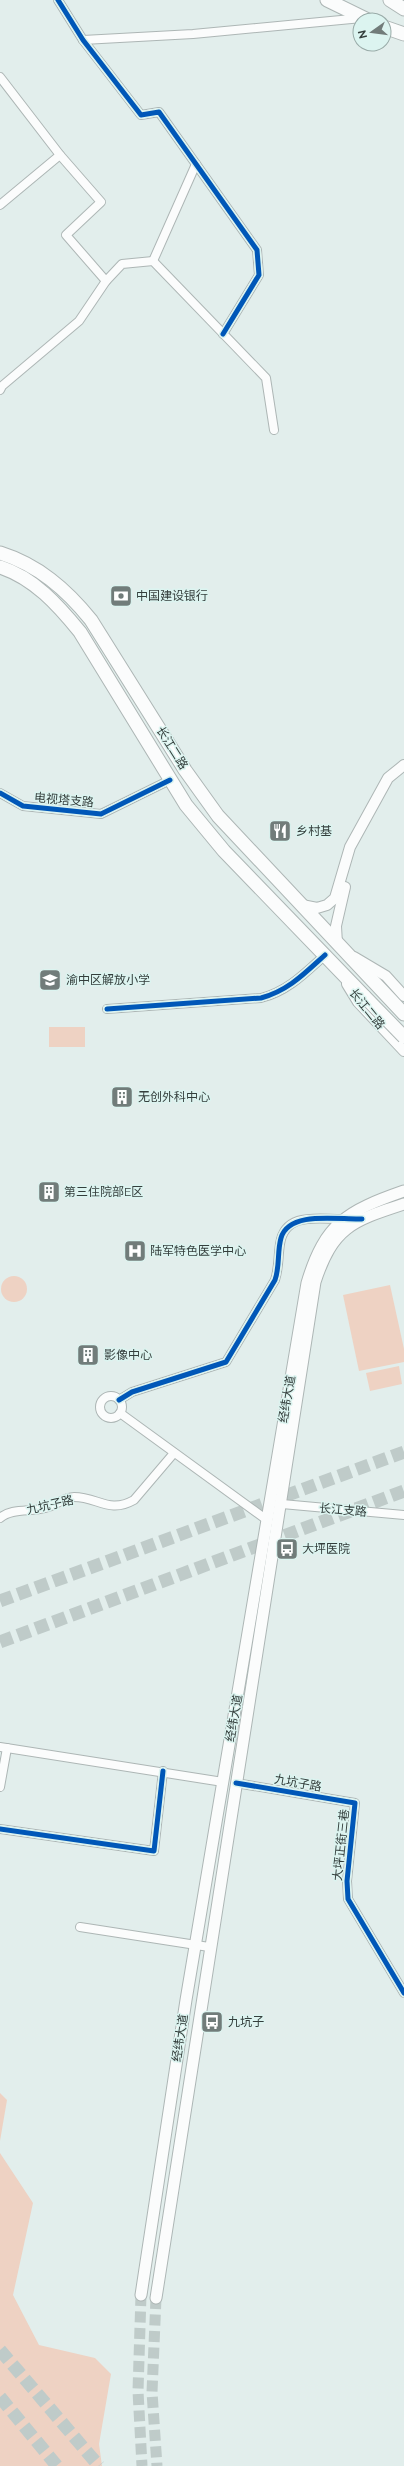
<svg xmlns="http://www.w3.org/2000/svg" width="404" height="2466" font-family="Raleway,'Noto Sans SC',sans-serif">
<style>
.green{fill:#eed2c3}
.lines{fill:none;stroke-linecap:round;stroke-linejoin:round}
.secondary-tunnel{stroke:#bfcbc9;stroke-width:11;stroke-dasharray:11 5.5;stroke-linecap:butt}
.primary-tunnel{stroke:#bfcbc9;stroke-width:13;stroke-dasharray:13 6;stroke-linecap:butt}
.trunk-tunnel{stroke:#bfcbc9;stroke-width:13;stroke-dasharray:13 6;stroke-linecap:butt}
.minor-casing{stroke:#adb6b5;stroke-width:10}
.tertiary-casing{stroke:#adb6b5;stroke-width:12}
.secondary-casing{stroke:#adb6b5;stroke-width:13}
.primary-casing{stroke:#adb6b5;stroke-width:15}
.minor{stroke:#fbfcfc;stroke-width:8}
.tertiary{stroke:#fbfcfc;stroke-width:10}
.secondary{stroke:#fbfcfc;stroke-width:11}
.primary{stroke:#fbfcfc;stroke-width:13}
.primary-bridge-casing{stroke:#adb6b5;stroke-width:15;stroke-linecap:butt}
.primary-bridge{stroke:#fbfcfc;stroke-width:13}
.cycleway-casing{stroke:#dcf4f0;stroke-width:8}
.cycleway{stroke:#0057b8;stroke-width:5}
.labels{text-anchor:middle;stroke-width:3;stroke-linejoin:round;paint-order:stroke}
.poi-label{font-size:12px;fill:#343e3c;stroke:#dcf4f0;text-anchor:start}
.street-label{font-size:12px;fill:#343e3c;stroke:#dcf4f0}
</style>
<rect width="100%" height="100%" fill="#e2eeec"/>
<!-- green -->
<g class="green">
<rect x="49" y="1027" width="36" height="20"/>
<circle cx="14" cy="1289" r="13"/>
<polygon points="390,1285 404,1349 404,1362 359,1371 343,1295"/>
<polygon points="399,1366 402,1384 370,1391 366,1373"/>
<polygon points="0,2093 7,2100 0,2141"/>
<polygon points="0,2153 33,2203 13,2295 39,2345 95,2358 111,2374 99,2444 102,2466 0,2466"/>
</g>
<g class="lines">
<!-- secondary-tunnel -->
<g class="secondary-tunnel">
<polyline points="141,2295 138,2391 142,2466"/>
<polyline points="156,2298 152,2392 157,2466"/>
</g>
<!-- primary-tunnel -->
<g class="primary-tunnel">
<polyline points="0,2350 99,2466"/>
<polyline points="0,2397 57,2466"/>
</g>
<!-- trunk-tunnel -->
<g class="trunk-tunnel">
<polyline points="0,1601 404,1452"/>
<polyline points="0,1642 404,1491"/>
</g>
<!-- minor casing -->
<g class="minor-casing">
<g id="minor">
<polyline points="58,0 83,40 141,115 159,112 257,250 259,275 223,334"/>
<polyline points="83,40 193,34 362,18"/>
<polyline points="0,77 60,155 101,202 66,235 106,281"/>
<polyline points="0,205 60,155"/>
<polyline points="153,261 196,164"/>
<polyline points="0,390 2,386 79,321 106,281 122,264 153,261 266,378 274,430"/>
<polyline points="0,793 23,806 101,814 170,780"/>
<path d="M107,1009L261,998C288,991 305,973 325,955"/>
<circle cx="111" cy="1407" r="11"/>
<path d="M119,1400L132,1392L226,1362L275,1280C279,1268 278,1257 280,1244C285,1210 321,1220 346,1219"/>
<polyline points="120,1413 267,1520"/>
<polyline points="282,1504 404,1515"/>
<path d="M0,1518C11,1508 31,1512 45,1508C55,1506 64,1497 74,1497C98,1497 109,1514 134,1500L174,1453"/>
<polyline points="0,1747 223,1782"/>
<polyline points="236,1783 355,1803 347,1881 348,1899 404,1993"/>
<polyline points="0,1787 7,1748"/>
<polyline points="0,1829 154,1851 163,1771"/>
<polyline points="80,1927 209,1947"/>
</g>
</g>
<!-- tertiary casing -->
<g class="tertiary-casing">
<g id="tertiary">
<polyline points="302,905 317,908 327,905 335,898 350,847 388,778 404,765"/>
<polyline points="337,944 336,926 345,887"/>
<polyline points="354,957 386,976 404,996"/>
<polyline points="347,984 358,1002 404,1051"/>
</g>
</g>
<!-- secondary casing -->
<g class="secondary-casing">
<g id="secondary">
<path d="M141,2295L186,2000L307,1283C325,1223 347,1211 404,1191"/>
<path d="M156,2298L315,1282C333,1227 352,1221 404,1204"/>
</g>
</g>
<!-- primary casing -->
<g class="primary-casing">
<g id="primary">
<polyline points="327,0 368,20"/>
<polyline points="390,0 404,9"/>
<polyline points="384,27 404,34"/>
<path d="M0,553C38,565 66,589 91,620L185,770L218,816L404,1014"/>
<path d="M0,567C34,578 58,605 80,632L186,805L224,851L365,997"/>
</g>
</g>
<!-- minor -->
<use href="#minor" class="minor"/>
<!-- tertiary -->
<use href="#tertiary" class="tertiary"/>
<!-- secondary -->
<use href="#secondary" class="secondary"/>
<!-- primary -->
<use href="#primary" class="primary"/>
<!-- primary-bridge casing -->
<g class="primary-bridge-casing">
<polyline id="primary-bridge" points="365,997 404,1037"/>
</g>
<!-- primary-bridge -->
<use href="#primary-bridge" class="primary-bridge"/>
<!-- cycleway casing -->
<g class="cycleway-casing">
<g id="cycleway">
<polyline points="58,0 83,40 141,115 159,112 257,250 259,275 223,334"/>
<polyline points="0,793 23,806 101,814 170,780"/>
<path d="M107,1009L261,998C288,991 305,973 325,955"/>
<path d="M119,1400L132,1392L226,1362L275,1280C280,1266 277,1252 281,1238C289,1210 339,1220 362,1219"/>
<polyline points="236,1783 355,1803 347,1881 348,1899 404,1993"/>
<polyline points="0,1829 154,1851 163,1771"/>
</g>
</g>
<!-- cycleway -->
<use href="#cycleway" class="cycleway"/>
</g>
<!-- icons -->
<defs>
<g id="bank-square" transform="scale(1.15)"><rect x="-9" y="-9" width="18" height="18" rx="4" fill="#717c7a" stroke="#dcf4f0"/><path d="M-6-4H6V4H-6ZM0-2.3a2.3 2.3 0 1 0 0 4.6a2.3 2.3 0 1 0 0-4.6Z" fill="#fff"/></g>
<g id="restaurant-square" transform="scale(1.15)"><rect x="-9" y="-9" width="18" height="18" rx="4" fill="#717c7a" stroke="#dcf4f0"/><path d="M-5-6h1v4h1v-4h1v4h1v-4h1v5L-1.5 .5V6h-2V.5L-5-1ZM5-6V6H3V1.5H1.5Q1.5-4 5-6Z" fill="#fff"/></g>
<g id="school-square" transform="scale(1.15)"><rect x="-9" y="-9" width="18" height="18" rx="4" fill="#717c7a" stroke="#dcf4f0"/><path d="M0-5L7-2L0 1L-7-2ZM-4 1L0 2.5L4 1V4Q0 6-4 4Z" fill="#fff"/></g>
<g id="building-square" transform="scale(1.15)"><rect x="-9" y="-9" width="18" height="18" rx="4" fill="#717c7a" stroke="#dcf4f0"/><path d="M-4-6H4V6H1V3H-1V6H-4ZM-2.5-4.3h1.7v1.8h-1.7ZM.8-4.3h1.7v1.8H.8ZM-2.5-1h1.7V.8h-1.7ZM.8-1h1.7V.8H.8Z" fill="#fff"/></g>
<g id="hospital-square" transform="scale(1.15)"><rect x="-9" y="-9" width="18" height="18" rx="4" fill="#717c7a" stroke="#dcf4f0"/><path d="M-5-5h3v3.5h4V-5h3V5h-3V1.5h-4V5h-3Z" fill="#fff"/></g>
<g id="bus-square" transform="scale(1.15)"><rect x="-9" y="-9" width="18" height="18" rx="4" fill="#717c7a" stroke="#dcf4f0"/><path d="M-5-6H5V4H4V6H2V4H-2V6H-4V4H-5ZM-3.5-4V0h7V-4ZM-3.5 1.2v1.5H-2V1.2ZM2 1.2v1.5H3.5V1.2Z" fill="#fff"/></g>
</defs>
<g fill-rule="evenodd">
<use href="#bank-square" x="121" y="596"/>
<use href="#restaurant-square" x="280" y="831"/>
<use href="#school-square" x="50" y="980"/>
<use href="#building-square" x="122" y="1097"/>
<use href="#building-square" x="49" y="1192"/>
<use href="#hospital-square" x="135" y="1251"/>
<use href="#building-square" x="88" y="1355"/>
<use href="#bus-square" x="287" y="1549"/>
<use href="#bus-square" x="212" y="2022"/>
</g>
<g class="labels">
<!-- poi labels -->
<g class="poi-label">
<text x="136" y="600">中国建设银行</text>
<text x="296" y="835">乡村基</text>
<text x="66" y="984">渝中区解放小学</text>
<text x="138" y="1101">无创外科中心</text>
<text x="64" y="1196">第三住院部E区</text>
<text x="150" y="1255">陆军特色医学中心</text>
<text x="104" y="1359">影像中心</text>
<text x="302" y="1553">大坪医院</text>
<text x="228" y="2026">九坑子</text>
</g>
<!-- street labels -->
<g class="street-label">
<text transform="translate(172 748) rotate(58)" y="4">长江二路</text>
<text transform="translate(64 800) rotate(5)" y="4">电视塔支路</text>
<text transform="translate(367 1009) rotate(51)" y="4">长江二路</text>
<text transform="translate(287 1399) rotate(-80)" y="4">经纬大道</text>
<text transform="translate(50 1505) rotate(-13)" y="4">九坑子路</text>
<text transform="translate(343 1510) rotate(5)" y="4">长江支路</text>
<text transform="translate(234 1718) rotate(-80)" y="4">经纬大道</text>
<text transform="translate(298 1783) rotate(10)" y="4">九坑子路</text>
<text transform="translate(341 1845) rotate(-84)" y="4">大坪正街三巷</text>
<text transform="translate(180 2038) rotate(-81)" y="4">经纬大道</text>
</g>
</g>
<!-- north arrow -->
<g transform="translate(372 32) rotate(256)"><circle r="19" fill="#dcf4f0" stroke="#99aba8"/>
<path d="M0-3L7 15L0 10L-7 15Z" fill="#717c7a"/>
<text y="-6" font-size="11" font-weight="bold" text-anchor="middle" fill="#343e3c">N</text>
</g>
</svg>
